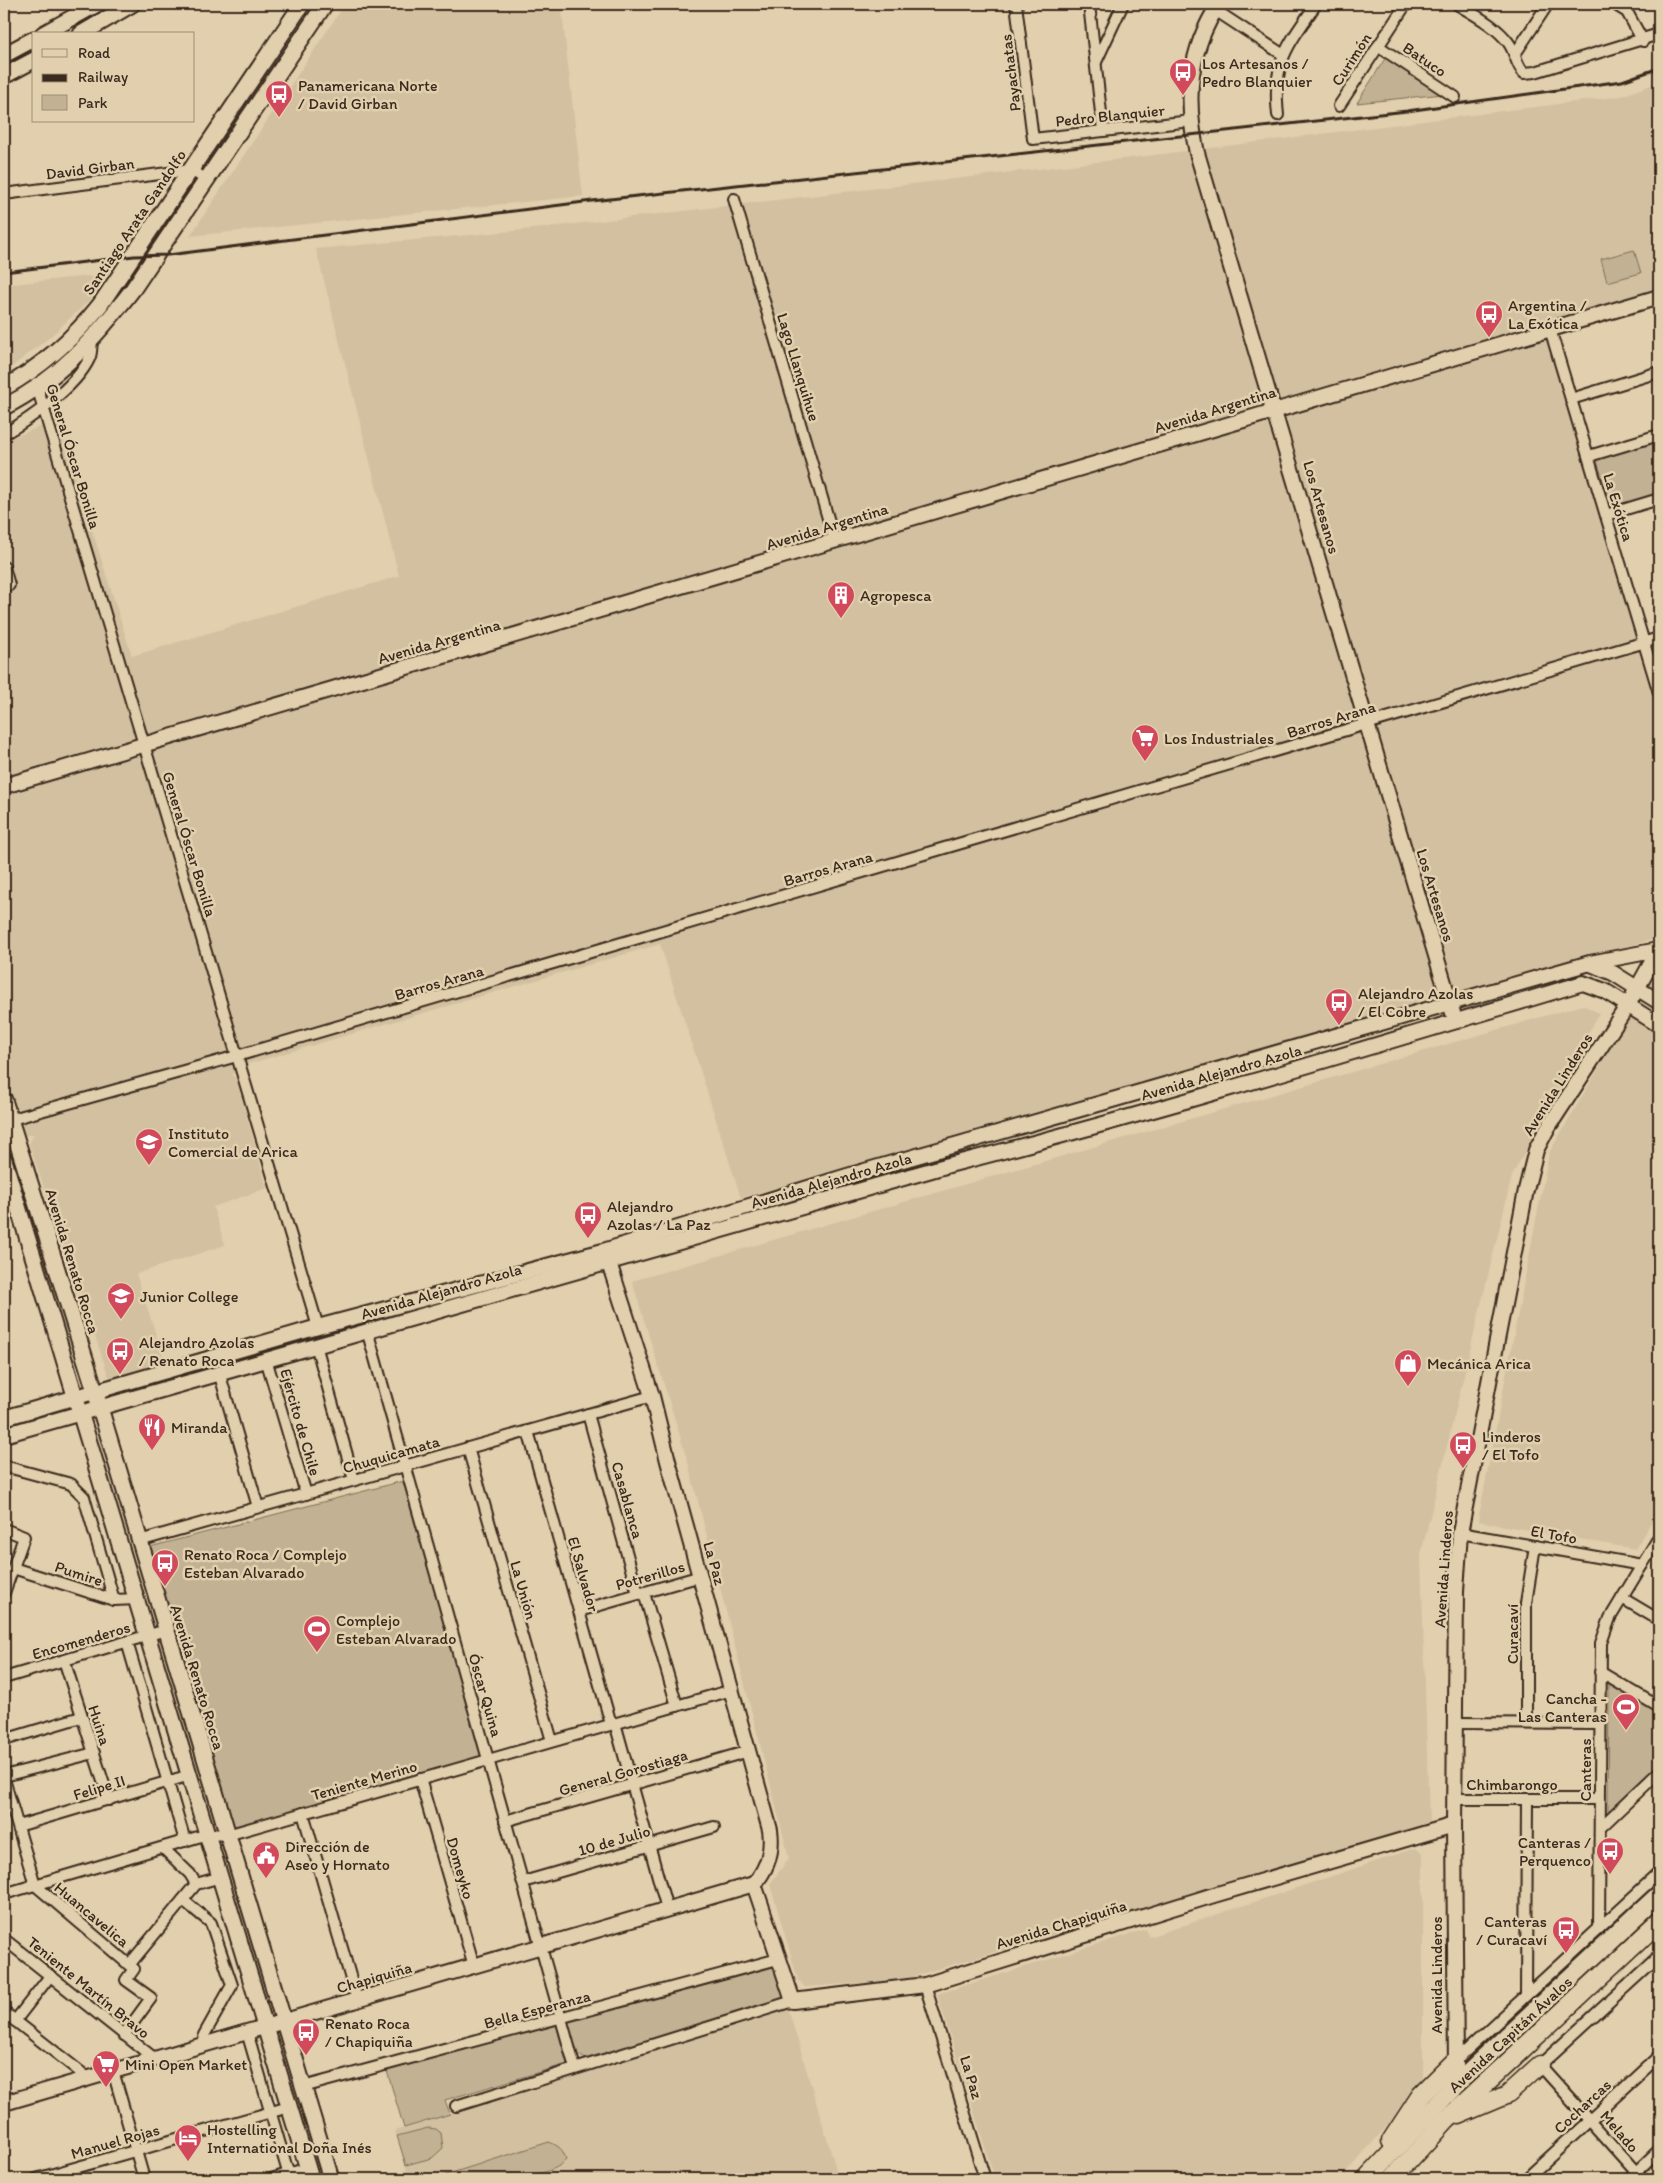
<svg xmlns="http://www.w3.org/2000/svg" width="1663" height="2183" font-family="Itim,sans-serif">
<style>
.built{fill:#d2c0a0}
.green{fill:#c3b193;stroke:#7f6e58}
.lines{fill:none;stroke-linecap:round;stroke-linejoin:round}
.street-casing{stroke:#3b2a1e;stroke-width:14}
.secondary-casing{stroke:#3b2a1e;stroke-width:18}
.primary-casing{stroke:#3b2a1e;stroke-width:19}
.highway-casing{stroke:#3b2a1e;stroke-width:21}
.street{stroke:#e1cfad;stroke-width:10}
.secondary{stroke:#e1cfad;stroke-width:14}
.primary{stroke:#e1cfad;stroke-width:15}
.highway{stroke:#e1cfad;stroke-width:18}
.rail{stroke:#3b2a1e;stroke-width:3}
.labels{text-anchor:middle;stroke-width:5;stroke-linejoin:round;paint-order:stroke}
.street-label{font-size:16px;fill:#3b2a1e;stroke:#e1cfad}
.poi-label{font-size:16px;fill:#3b2a1e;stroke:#e1cfad;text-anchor:start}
</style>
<rect width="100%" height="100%" fill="#e1cfad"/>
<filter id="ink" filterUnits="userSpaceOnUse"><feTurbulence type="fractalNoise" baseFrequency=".02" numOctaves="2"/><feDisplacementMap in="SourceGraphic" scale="10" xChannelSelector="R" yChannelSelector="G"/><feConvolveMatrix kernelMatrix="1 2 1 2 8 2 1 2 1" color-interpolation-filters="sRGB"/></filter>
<g filter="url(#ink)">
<!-- built -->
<g class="built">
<polygon points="345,4 561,4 583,196 190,236"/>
<polygon points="1659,82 1659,292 1545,325 1647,656 1659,652 1658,938 1477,991 741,1198 660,944 248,1064 232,1075 236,1078 267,1188 213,1207 225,1245 136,1274 165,1362 110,1380 29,1144 34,1134 4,1140 4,441 57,420 132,656 399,576 316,249 524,230 1131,158 1622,96"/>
<polygon points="88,276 96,278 100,285 92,298 51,336 4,373 4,285"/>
<polygon points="1659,965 1659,1509 1635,1549 1478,1521 1549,1153"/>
<polygon points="1583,1005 1599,1013 1512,1176 1421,1554 1429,1823 901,1980 805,1987 798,1980 770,1884 789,1858 688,1462 632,1281"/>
<polygon points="1416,1848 1423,1855 1423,2086 1340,2179 995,2179 937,1994 1146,1929 1149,1937"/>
<polygon points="788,2008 839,2179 382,2179 407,2171 395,2131"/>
</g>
<!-- green -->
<g class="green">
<polygon points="1386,57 1443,94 1357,103"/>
<polygon points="1634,250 1641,273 1607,282 1601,259"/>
<polygon points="1659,439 1659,495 1612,509 1596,458"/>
<polygon points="403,1481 483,1759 234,1828 150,1547"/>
<polygon points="1609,1682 1659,1710 1659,1766 1608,1814"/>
<polygon points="774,1965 785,1993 780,2000 587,2060 577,2054 567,2021"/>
<polygon points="556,2024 567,2064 445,2100 450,2114 404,2128 387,2071"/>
<polygon points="428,2128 436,2129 441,2133 443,2148 432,2158 406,2165 397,2136"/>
<path d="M549,2142C559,2146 563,2149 566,2160C547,2183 471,2179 439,2179V2177Z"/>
</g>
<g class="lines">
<!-- street casing -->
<g class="street-casing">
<g id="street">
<polyline points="1016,4 1033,139 1191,121"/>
<polyline points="1089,4 1103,131"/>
<path d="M1457,4C1474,15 1495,25 1508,42C1516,52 1515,64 1524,73L1535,72L1659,34"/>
<polyline points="1614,4 1627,12 1643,41"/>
<polyline points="1215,10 1282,54"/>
<polyline points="1378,46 1455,97"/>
<polyline points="1515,54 1548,4"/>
<polyline points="1096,62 1123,4"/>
<polyline points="1339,106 1406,4"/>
<path d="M1278,115C1272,61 1288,46 1316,4"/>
<polyline points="4,194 191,170 207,180"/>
<polyline points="734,199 835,542"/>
<polyline points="1550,329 1659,693"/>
<polyline points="36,383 318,1327"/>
<polyline points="1571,399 1659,372"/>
<path d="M4,434C30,419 76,387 89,359C92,354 91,346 92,340"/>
<polyline points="1589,456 1659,435"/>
<polyline points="1606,515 1659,499"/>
<polyline points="4,567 9,585"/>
<polyline points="5,1121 237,1056 1659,638"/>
<polyline points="367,1330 575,2068"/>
<polyline points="316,1345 354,1480"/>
<polyline points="266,1359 306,1494"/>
<polyline points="219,1372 258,1507"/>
<polyline points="588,1414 638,1594"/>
<polyline points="528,1431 611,1724"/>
<polyline points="468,1448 552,1741"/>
<polyline points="4,1466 71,1484 84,1497 114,1600"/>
<polyline points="4,1529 24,1537 4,1593"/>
<polyline points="1460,1533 1642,1565"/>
<polyline points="139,1541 652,1396"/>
<polyline points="13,1568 114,1600 137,1599"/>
<polyline points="644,1593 677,1706"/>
<polyline points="1622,1598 1659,1620"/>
<polyline points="579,1611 701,1576"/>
<polyline points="127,1642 185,1841"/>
<polyline points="64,1660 109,1800"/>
<polyline points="1600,1672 1659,1707"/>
<polyline points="4,1678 166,1630"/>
<polyline points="615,1723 667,1909"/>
<polyline points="1455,1723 1600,1724"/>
<polyline points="1526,1723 1526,1603 1535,1546"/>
<polyline points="4,1740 81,1717"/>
<polyline points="4,1776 94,1753"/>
<polyline points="4,1779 35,1885 134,1969 126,1980 151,1998 124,2035"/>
<polyline points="420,1779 474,1966"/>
<polyline points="1454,1799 1599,1799"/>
<polyline points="303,1813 357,2000"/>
<polyline points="505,1821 749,1751"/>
<polyline points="18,1826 190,1775"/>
<polyline points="1601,1827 1659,1772"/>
<polyline points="163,1848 190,1874 196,1884"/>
<polyline points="523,1882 714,1827"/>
<polyline points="4,1894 208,1834 227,1835 732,1690"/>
<polyline points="183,1900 211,1923 232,1985 204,2035 206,2044"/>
<polyline points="1599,1928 1601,1643 1610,1618 1659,1537"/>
<polyline points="4,1939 155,2059"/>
<polyline points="129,1965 196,1884 221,1877"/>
<polyline points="925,1985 985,2179"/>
<polyline points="1526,1995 1527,1799"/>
<polyline points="4,2012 88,2078"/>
<polyline points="15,2021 50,1976"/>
<polyline points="247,2032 290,2179"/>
<polyline points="1454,2062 1659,1873"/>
<polyline points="113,2071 144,2179"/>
<polyline points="303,2087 778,1959"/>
<polyline points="456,2106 793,2001"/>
<polyline points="1636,2172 1659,2150"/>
<polyline points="36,2179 289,2107"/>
<polyline points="271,2179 308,2168"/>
<polyline points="1526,2179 1659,2056"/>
<polyline points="1638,2179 1636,2172 1540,2065 1659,1956"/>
</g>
</g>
<!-- secondary casing -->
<g class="secondary-casing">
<g id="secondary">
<path d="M1219,4C1188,51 1185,99 1197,153L1453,1013"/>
<path d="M4,786C557,628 1107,459 1659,297"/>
<polyline points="1591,964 1613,973 1659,1002"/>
<path d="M605,1255L612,1272L652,1396L668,1461L770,1830C773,1851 768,1868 754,1884"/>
<polyline points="4,1418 318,1327 603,1251 847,1176 1590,963 1658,950"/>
<path d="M4,1435L949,1165C1162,1111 1373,1046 1583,983L1605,991L1659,1025"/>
<polyline points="754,1884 793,2001 925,1985 1214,1895 1454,1825"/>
<polyline points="1456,2070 1454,1825 1456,1591 1460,1533 1526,1190 1536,1150 1547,1129 1628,1005 1659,949"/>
<polyline points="4,2103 754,1884"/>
</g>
</g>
<!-- primary casing -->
<g class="primary-casing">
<g id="primary">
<polyline points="43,34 97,4"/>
<polyline points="81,34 132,4"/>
<polyline points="4,55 34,39"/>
<polyline points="4,76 34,60"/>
<path d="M4,388C41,367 73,339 100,305L302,4"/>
<path d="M4,407C58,380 96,337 133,289L325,4"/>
<polyline points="4,1100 92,1381 331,2179"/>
<polyline points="4,1160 311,2179"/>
</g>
</g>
<!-- highway casing -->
<g class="highway-casing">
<g id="highway">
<polyline points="1458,2115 1508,2094 1540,2065"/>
<polyline points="1391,2141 1421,2095 1454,2062"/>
<polyline points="1367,2179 1457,2083 1659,1895"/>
<polyline points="1392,2179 1446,2120 1659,1922"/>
</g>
</g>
<!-- street -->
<use href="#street" class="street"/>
<!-- secondary -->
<use href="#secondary" class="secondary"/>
<!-- primary -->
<use href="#primary" class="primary"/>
<!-- highway -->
<use href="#highway" class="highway"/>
<!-- rail -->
<polyline class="rail" points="4,272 134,256 168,255 592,201 1407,111 1622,81 1659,68"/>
</g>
</g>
<!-- icons -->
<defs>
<g id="bus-pin" transform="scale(1.4375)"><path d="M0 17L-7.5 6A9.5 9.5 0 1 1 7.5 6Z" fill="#d1495b" stroke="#e1cfad"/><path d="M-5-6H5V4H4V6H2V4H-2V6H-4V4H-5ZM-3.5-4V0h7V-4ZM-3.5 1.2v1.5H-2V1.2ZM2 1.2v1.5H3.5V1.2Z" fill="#fff"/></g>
<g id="building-pin" transform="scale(1.4375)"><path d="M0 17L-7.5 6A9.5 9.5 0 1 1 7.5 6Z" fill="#d1495b" stroke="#e1cfad"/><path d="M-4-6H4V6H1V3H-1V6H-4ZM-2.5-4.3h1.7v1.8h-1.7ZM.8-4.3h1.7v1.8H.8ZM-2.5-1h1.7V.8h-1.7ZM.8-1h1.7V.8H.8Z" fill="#fff"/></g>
<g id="supermarket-pin" transform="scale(1.4375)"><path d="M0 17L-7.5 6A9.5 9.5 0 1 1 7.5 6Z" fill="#d1495b" stroke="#e1cfad"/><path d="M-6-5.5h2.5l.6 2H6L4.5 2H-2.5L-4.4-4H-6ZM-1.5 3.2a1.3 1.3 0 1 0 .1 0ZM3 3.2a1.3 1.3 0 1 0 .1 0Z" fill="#fff"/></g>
<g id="school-pin" transform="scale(1.4375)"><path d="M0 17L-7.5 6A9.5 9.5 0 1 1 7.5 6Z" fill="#d1495b" stroke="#e1cfad"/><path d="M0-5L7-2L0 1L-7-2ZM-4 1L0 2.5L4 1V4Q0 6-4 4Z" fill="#fff"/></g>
<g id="shop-pin" transform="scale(1.4375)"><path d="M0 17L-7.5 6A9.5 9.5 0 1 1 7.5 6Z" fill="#d1495b" stroke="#e1cfad"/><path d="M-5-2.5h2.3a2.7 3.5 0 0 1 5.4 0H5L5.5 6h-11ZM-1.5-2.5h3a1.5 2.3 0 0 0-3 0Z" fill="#fff"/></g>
<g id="restaurant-pin" transform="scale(1.4375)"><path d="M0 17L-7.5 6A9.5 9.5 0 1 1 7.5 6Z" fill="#d1495b" stroke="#e1cfad"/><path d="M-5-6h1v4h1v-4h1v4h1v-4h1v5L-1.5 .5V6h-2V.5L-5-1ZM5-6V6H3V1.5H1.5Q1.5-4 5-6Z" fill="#fff"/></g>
<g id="stadium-pin" transform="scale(1.4375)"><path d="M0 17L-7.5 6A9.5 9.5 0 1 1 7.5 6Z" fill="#d1495b" stroke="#e1cfad"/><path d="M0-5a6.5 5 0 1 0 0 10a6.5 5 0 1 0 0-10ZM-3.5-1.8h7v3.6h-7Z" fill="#fff"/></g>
<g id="civic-pin" transform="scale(1.4375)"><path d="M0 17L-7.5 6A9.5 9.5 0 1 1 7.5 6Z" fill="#d1495b" stroke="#e1cfad"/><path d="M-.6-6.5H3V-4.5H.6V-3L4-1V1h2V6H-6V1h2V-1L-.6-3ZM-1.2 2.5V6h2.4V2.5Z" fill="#fff"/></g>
<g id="hotel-pin" transform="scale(1.4375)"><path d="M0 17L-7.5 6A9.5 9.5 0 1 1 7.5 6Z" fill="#d1495b" stroke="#e1cfad"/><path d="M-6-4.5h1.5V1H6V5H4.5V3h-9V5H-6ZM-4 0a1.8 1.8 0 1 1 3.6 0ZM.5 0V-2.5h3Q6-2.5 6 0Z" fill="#fff"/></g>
</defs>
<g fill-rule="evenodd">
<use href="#bus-pin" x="1183" y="72"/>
<use href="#bus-pin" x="279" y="94"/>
<use href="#bus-pin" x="1489" y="314"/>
<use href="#building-pin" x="841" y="595"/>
<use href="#supermarket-pin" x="1145" y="738"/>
<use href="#bus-pin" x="1339" y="1002"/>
<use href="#school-pin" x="149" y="1142"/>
<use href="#bus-pin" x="588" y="1215"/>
<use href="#school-pin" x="121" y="1296"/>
<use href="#bus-pin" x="120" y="1351"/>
<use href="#shop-pin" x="1408" y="1363"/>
<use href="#restaurant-pin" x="152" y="1427"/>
<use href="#bus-pin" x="1463" y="1445"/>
<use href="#bus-pin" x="165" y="1563"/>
<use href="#stadium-pin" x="317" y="1629"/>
<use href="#stadium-pin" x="1626" y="1707"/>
<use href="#bus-pin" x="1610" y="1851"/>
<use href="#civic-pin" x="266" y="1855"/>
<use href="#bus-pin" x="1566" y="1930"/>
<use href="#bus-pin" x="306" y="2032"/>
<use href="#supermarket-pin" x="106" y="2064"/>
<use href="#hotel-pin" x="188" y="2138"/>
</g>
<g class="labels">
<!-- street labels -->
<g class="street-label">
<text transform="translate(1351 59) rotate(-57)" y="6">Curimón</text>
<text transform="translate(1425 59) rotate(34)" y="6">Batuco</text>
<text transform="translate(1010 73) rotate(-97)" y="6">Payachatas</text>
<text transform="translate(1110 115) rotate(-6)" y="6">Pedro Blanquier</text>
<text transform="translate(90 168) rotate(-7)" y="6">David Girban</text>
<text transform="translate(134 222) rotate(-56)" y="6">Santiago Arata Gandolfo</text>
<text transform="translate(799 367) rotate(73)" y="6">Lago Llanquihue</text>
<text transform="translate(1215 409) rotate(-17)" y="6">Avenida Argentina</text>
<text transform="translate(74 456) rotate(73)" y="6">General Óscar Bonilla</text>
<text transform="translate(1322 507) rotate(74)" y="6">Los Artesanos</text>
<text transform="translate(1619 507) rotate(73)" y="6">La Exótica</text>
<text transform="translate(827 526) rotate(-17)" y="6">Avenida Argentina</text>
<text transform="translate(439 641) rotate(-16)" y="6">Avenida Argentina</text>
<text transform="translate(1331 719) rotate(-17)" y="6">Barros Arana</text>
<text transform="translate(190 844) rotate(73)" y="6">General Óscar Bonilla</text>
<text transform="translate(828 868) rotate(-16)" y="6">Barros Arana</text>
<text transform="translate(1436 895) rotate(73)" y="6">Los Artesanos</text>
<text transform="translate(439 982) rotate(-16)" y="6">Barros Arana</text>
<text transform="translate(1221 1072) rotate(-16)" y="6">Avenida Alejandro Azola</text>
<text transform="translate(1557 1084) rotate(-58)" y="6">Avenida Linderos</text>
<text transform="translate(831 1180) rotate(-16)" y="6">Avenida Alejandro Azola</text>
<text transform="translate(73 1261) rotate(73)" y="6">Avenida Renato Rocca</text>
<text transform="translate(441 1291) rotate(-16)" y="6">Avenida Alejandro Azola</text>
<text transform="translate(301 1422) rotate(74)" y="6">Ejército de Chile</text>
<text transform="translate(391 1454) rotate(-16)" y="6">Chuquicamata</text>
<text transform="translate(628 1500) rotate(74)" y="6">Casablanca</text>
<text transform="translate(1554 1534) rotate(10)" y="6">El Tofo</text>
<text transform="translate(715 1563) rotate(74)" y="6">La Paz</text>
<text transform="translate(1443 1569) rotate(-86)" y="6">Avenida Linderos</text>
<text transform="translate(79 1573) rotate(18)" y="6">Pumire</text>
<text transform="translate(584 1574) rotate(74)" y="6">El Salvador</text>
<text transform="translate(650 1575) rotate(-16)" y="6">Potrerillos</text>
<text transform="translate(524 1590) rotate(74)" y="6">La Unión</text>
<text transform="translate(1512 1634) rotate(-90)" y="6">Curacaví</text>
<text transform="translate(81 1640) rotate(-16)" y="6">Encomenderos</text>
<text transform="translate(198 1677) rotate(73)" y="6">Avenida Renato Rocca</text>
<text transform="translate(486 1695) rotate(74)" y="6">Óscar Quina</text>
<text transform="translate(100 1725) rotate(72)" y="6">Huina</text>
<text transform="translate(1585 1770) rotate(-90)" y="6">Canteras</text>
<text transform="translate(623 1772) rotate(-16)" y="6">General Gorostiaga</text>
<text transform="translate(364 1780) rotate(-16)" y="6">Teniente Merino</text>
<text x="1512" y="1790">Chimbarongo</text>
<text transform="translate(99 1787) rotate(-17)" y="6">Felipe II</text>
<text transform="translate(614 1840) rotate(-16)" y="6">10 de Julio</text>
<text transform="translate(461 1868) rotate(74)" y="6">Domeyko</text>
<text transform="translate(92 1914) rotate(40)" y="6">Huancavelica</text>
<text transform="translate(1061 1924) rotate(-17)" y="6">Avenida Chapiquiña</text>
<text transform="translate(1436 1975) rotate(-90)" y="6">Avenida Linderos</text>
<text transform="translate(374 1977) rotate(-16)" y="6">Chapiquiña</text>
<text transform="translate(89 1987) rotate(39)" y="6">Teniente Martín Bravo</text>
<text transform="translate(537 2009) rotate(-15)" y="6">Bella Esperanza</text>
<text transform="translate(1510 2034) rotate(-43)" y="6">Avenida Capitán Ávalos</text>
<text transform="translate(972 2077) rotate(73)" y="6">La Paz</text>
<text transform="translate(1582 2106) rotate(-43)" y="6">Cocharcas</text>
<text transform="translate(1620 2131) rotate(49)" y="6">Melado</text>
<text transform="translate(115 2141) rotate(-16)" y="6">Manuel Rojas</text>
</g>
<!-- poi labels -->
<g class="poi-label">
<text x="1202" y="69">Los Artesanos /<tspan x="1202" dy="18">Pedro Blanquier</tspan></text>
<text x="298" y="91">Panamericana Norte<tspan x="298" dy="18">/ David Girban</tspan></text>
<text x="1508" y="311">Argentina /<tspan x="1508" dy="18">La Exótica</tspan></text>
<text x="860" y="601">Agropesca</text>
<text x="1164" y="744">Los Industriales</text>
<text x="1358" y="999">Alejandro Azolas<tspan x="1358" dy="18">/ El Cobre</tspan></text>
<text x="168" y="1139">Instituto<tspan x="168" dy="18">Comercial de Arica</tspan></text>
<text x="607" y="1212">Alejandro<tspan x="607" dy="18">Azolas / La Paz</tspan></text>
<text x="140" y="1302">Junior College</text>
<text x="139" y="1348">Alejandro Azolas<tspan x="139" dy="18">/ Renato Roca</tspan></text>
<text x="1427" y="1369">Mecánica Arica</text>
<text x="171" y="1433">Miranda</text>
<text x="1482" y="1442">Linderos<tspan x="1482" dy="18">/ El Tofo</tspan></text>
<text x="184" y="1560">Renato Roca / Complejo<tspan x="184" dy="18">Esteban Alvarado</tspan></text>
<text x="336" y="1626">Complejo<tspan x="336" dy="18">Esteban Alvarado</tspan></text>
<text x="1607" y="1704" text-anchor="end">Cancha -<tspan x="1607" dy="18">Las Canteras</tspan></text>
<text x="1591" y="1848" text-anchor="end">Canteras /<tspan x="1591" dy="18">Perquenco</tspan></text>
<text x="285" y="1852">Dirección de<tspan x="285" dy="18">Aseo y Hornato</tspan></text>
<text x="1547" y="1927" text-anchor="end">Canteras<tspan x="1547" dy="18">/ Curacaví</tspan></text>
<text x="325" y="2029">Renato Roca<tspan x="325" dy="18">/ Chapiquiña</tspan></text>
<text x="125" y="2070">Mini Open Market</text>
<text x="207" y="2135">Hostelling<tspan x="207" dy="18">International Doña Inés</tspan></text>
</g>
</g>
<!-- margin -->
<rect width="1663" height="2183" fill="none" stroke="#e1cfad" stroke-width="20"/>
<rect x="10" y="10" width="1643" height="2163" fill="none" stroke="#3b2a1e" stroke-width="2" filter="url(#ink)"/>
<!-- legend -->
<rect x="32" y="32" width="162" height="90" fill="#e1cfad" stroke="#9f8d74"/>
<rect x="42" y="49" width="25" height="8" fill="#e1cfad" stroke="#9f8d74"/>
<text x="78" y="58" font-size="15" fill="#3b2a1e">Road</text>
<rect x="42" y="74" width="25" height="8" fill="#3b2a1e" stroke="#9f8d74"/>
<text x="78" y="82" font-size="15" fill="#3b2a1e">Railway</text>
<rect x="42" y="95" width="25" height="15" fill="#c3b193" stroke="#9f8d74"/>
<text x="78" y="108" font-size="15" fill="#3b2a1e">Park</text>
</svg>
